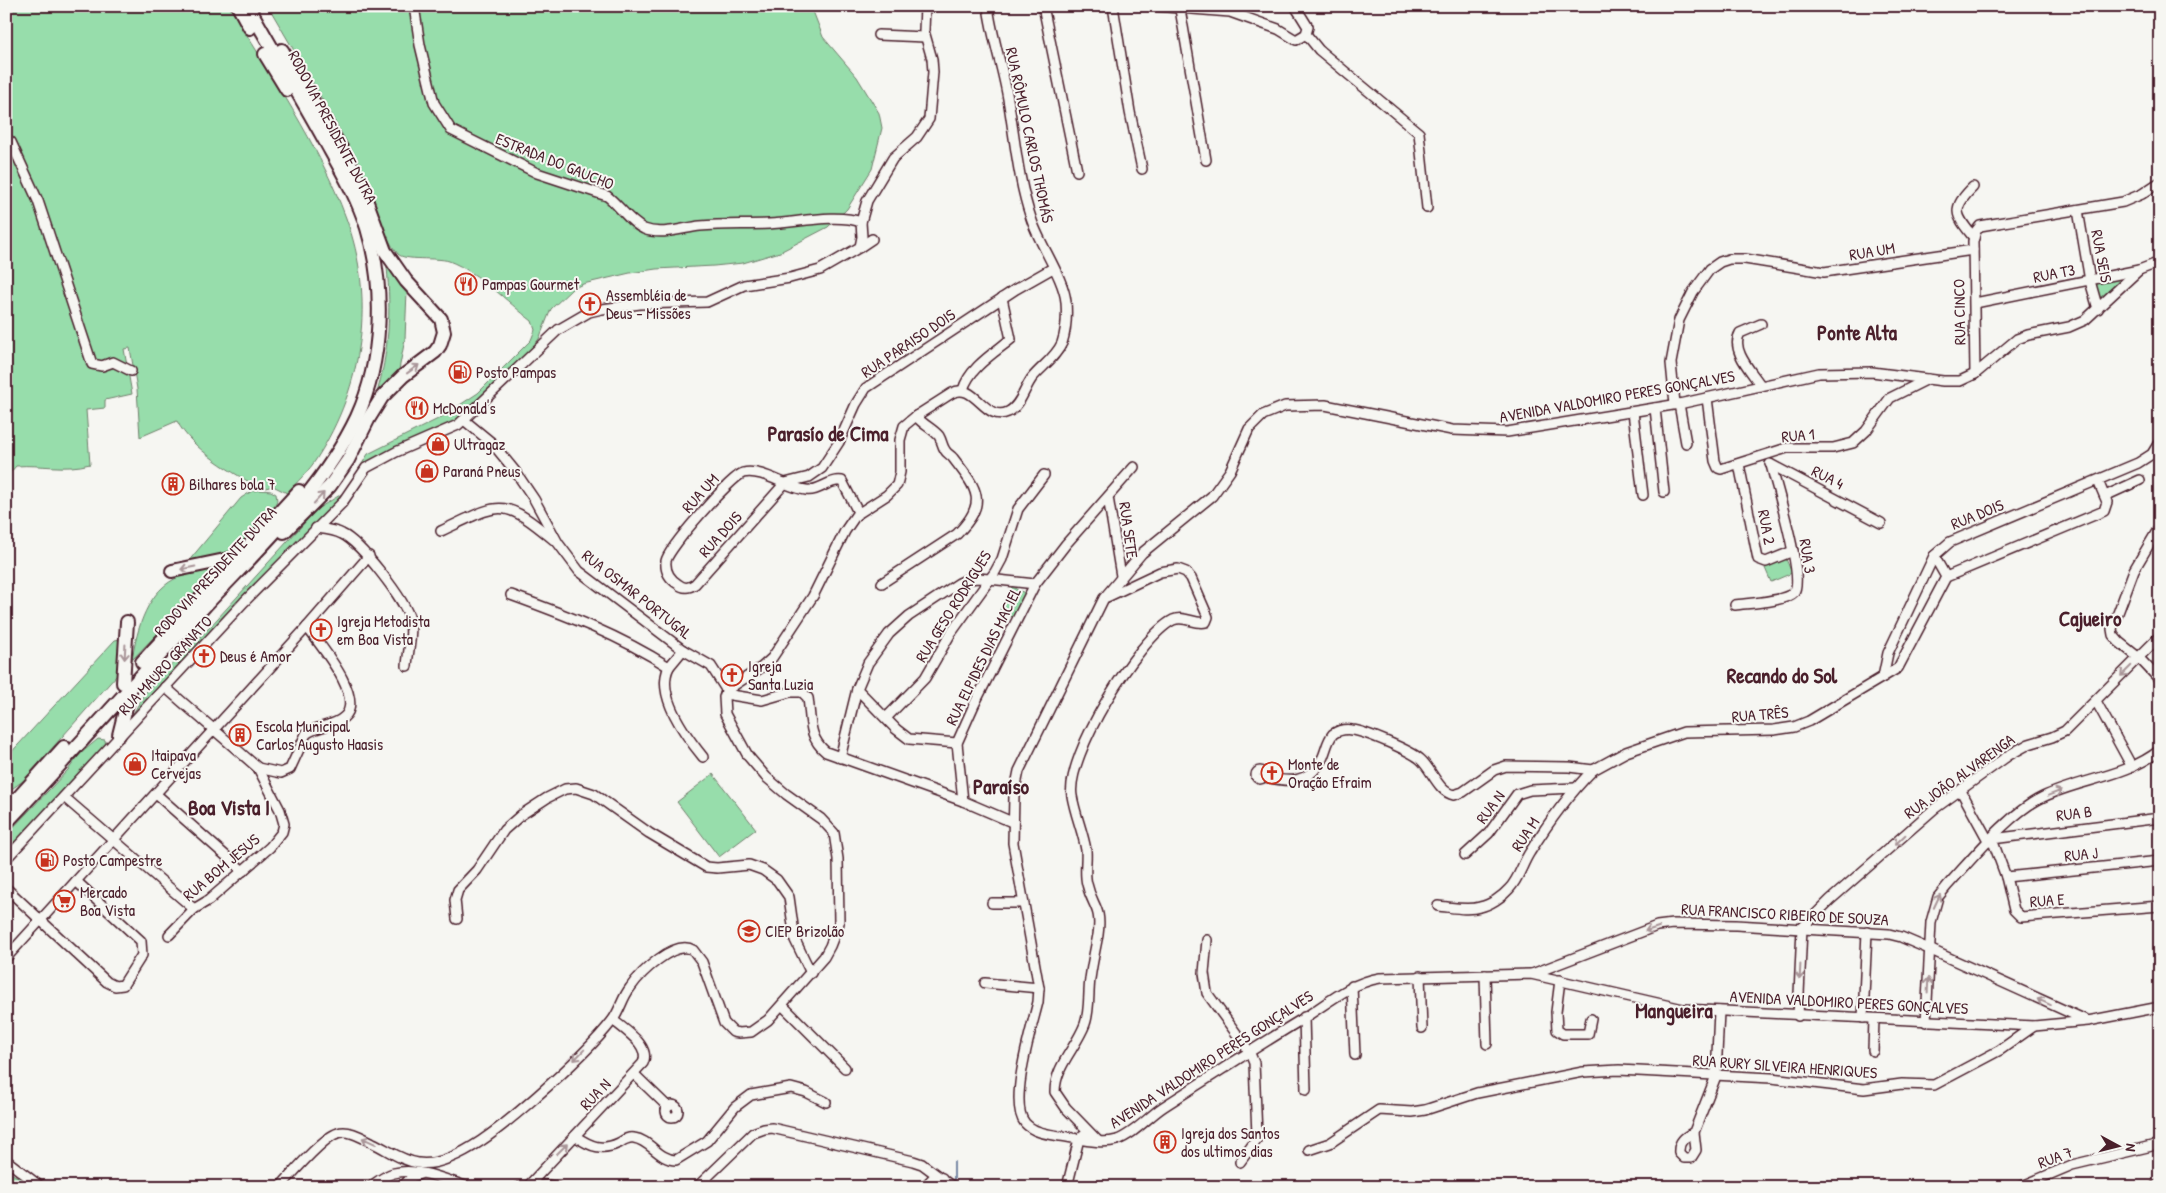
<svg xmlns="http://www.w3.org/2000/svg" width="2166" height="1193" font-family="'Patrick Hand',sans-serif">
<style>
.green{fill:#97ddab;stroke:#707e6b}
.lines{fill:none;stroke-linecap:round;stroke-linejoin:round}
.stream{stroke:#798aa5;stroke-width:2}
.minor-casing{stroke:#4a1f2b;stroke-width:12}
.highway-casing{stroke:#4a1f2b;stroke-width:16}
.minor{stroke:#f6f6f2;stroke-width:9}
.highway{stroke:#f6f6f2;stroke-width:12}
.oneway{stroke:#a99598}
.labels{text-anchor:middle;stroke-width:4;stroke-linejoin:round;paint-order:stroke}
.street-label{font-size:16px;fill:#4a1f2b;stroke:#f6f6f2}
.poi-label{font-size:16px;fill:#4a1f2b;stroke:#f6f6f2;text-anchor:start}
.district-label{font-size:21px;font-weight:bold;fill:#4a1f2b;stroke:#f6f6f2}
</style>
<rect width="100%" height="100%" fill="#f6f6f2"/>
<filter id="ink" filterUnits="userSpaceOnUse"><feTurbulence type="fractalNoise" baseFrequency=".02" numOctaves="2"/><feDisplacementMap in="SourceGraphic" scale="10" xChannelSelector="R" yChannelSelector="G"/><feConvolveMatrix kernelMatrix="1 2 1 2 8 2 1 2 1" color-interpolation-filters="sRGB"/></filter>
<g filter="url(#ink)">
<!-- green -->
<g class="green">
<path d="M6,6H229C269,72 320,146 346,218C376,299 363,386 317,458C309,471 297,482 287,493L273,486L262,489C234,474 191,449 177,421L140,437L137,389L130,348L124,349L132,394L105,400V408L86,410L90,464C65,471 41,464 16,466L10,473L6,483Z"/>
<path d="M268,6H811L823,37L857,77L879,113L882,128L872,169L847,209L828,227L780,252L743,263L714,266L656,269L630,273L583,284L572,289L551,309L539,339L528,352L460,417L446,426L371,463L349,493L312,527L129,721L143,696L157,679L208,629L317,509L345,492L368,454L440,418L478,393L531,340L535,330L532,321C506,301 480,273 449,261C436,257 404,261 398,254C382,236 376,203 366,182C336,122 302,64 268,6Z"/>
<path d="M387,267L407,291L405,339L398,375L376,396C389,353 391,311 387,267Z"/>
<polygon points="2129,275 2100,305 2094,283"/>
<polygon points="261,490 271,491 276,494 277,500 275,507 237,548 228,552 187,563 241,498 252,491"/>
<polygon points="1786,559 1792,573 1771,582 1765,568"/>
<path d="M219,569L132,660C137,629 147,589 181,576C193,572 207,571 219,569Z"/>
<polygon points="1012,587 1027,594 1014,618 1000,610"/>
<polygon points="120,639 119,671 117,675 23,781 6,793 6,758 115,640"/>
<polygon points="98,739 105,740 106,746 6,854 6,835 68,770 80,754"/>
<polygon points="713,774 756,829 719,857 677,802"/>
<polygon points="6,1171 38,1187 6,1187"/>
</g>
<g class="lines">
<!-- stream -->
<polyline class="stream" points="954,1162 954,1184"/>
<!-- minor casing -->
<g class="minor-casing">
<g id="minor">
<path d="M414,6L420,45L434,103L451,130L537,173L607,196C620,206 629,222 644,229C661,236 683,228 700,226C723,224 746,225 769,224C796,223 836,213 861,222"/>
<polyline points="1043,6 1077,171"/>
<polyline points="1113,6 1130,112 1142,169"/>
<polyline points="1154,6 1230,12 1278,29 1296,40 1306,34 1308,27 1295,6"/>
<polyline points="1180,9 1206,160"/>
<polyline points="1306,34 1319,50 1419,133 1427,208"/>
<polyline points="878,35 925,37"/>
<polyline points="6,138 11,142 38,201 92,364 102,366 113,362 131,371"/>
<path d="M1973,187C1950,210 1956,215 1974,238"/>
<polyline points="2078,210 2090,281 2098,309"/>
<polyline points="860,247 872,239"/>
<path d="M2160,262L2139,270L2085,320L2069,327L2028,335L2017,339L1975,374L1960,381H1943L1872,372L1819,373L1679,404L1507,432L1452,430L1325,405L1285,406L1263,415L1249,429L1230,471L1212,496L1142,553L1104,598L1019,771L1014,795L1013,843L1039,988L1038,1002C1032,1027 1008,1103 1025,1123C1034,1133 1048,1134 1060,1136C1077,1138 1100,1145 1117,1140C1134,1134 1148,1117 1163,1107C1210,1077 1256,1047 1304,1018C1329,1002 1350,983 1380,978L1531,974L1683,1009L2034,1026L2088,1021L2160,1007"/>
<polyline points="1975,303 2139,270"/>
<polyline points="1975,374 1973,241 1976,231 1980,226 2123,202 2142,194 2160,182"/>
<path d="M1761,386C1752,372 1730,350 1740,333L1761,324"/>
<path d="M963,390C969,368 994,353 1011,339L1002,298"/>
<polyline points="1707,398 1715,461 1718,468 1721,469 1787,448 1833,448 1853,443 1866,431 1890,398 1928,379"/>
<polyline points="1675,404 1671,363 1679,320 1693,292 1710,269 1720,262 1729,259 1745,259 1824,272 1973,250"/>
<polyline points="1679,404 1686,443"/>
<polyline points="1655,408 1664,492"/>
<polyline points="1633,412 1643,495"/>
<polyline points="464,420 492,443 515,471 534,499 558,543 579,571 683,650 711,666 727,691"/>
<polyline points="1739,464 1758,559 1766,562 1793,551"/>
<polyline points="1770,464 1881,523"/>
<polyline points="2105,496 2140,480"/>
<polyline points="1108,497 1121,576"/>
<path d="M858,512L842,481C829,479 819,492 806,490C787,488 762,468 743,473C731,477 668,548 666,561C665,571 670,579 678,584C684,589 689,588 695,584L785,483L809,477L822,468L839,442L856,404L866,388L1016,289L1053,268"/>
<polyline points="2160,526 2134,570 2112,629 2113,635 2119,642 2139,658 2160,680"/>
<path d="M316,528C324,529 335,530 342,534C360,542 406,601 410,620C413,634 408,651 407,666"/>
<path d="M441,531C501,503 501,496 554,540"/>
<polyline points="1934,556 1946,577"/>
<path d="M882,583L957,534C989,502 977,489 953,458C951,455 947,454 945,450C942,446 942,441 939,436C932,428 923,425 916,416"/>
<path d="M511,595C566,615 619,635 669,667L683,650"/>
<path d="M1735,605C1749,603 1785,602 1794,592C1805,578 1776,485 1771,465"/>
<path d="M669,667C655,695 686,736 703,757"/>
<polyline points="1883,677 1888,653 1934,556 1950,542 2138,463 2152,454 2160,441"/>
<polyline points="165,687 258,768 280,810 284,824 282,832 270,847 209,900 194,909 169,935"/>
<path d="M725,694L762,700L790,692H802L808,698C811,718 808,738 826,752L963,801L1012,822"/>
<polyline points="2096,701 2132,767"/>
<polyline points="886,718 925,678 951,633 995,572 1002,559 1018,509 1044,475"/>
<polyline points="957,743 909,739 896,729 857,689 868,663 889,634 909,616 959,583 968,579 979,578 1035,584"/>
<polyline points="840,758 857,689"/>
<path d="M258,768L281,773L290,769L306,734C317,725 334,727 344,717C366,698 319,644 307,627"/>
<circle cx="1260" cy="775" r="4"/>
<path d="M1264,777C1288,782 1308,785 1322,759C1326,751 1327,741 1333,734C1339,730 1346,729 1352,730C1365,731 1411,751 1420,759C1432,769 1438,792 1454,795L1463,792L1494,770L1506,766L1569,767L1593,770L1626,752L1684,732L1774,730L1794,727L1809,721L1898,668L1946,577L2104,511L2107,502L2098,481"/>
<polyline points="1961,791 1989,842"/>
<polyline points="156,794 243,871"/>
<polyline points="64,797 194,909"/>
<polyline points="963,801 957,743 974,705 1035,584 1066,544 1134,467"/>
<polyline points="2160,818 1992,839 2006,877 2014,910 2021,917 2160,906"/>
<polyline points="1465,855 1489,833 1517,794 1530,790 1575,788"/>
<polyline points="6,859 244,602 342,503 366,468 396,452 458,425 558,330 589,312 602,309 640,304 707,302 744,285 790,278 820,270 860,247 862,237 861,222 867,201 893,158 917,137 929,119 933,72 932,59 924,31 925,6"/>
<polyline points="2006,877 2160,861"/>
<polyline points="6,888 107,982 115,986 123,985 142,955 141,941 76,881"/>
<polyline points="992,903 1023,903"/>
<path d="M1438,906C1451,907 1467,911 1480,907C1490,905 1502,897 1509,889C1519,879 1522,864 1530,852C1548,823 1569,794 1593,770"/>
<polyline points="457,919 455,900 458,890 477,870 504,830 521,815 547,798 565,789 576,788 594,794 649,833 706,867 717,868 749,865 763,870 777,880 789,897 795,940 811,973"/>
<polyline points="1207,940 1204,973 1207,993 1249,1051 1254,1063 1257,1135 1256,1140 1240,1162"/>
<polyline points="6,958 307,627 369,556"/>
<polyline points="1532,974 1657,926 1673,924 1736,925 1889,934 1901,937 1929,949 2086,1020"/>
<polyline points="1485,975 1487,1044"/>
<polyline points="1420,976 1422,1028"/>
<polyline points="1560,980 1556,1012 1557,1030 1563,1034 1588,1034 1591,1019"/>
<polyline points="985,983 1039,988"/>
<polyline points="1352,986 1355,1055"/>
<polyline points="782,1005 845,1068"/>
<polyline points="1798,1016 1802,928 1830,900 1934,809 2009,755 2029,744 2052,737 2065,731 2160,636"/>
<polyline points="1304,1017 1306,1090"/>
<polyline points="1863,1018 1867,932"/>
<path d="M1926,1022L1931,922L1938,897L1947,886C1973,858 2009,813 2043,797C2080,779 2127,777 2160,750"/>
<polyline points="1873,1051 1874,1019"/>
<polyline points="634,1074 668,1107"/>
<circle cx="672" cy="1111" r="6"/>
<path d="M1694,1132C1685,1137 1678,1141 1679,1153L1684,1158H1691L1696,1150L1694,1132L1716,1076L1719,1011"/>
<path d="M575,1136C591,1147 602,1151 619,1143C624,1140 628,1137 634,1138C650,1140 659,1160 676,1160L707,1141L735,1107L751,1095L791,1088L806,1092L826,1102"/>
<path d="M1098,1141L1066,1108L1055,1092C1055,1066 1076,1048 1085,1024C1090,1010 1088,994 1090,979C1092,964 1095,950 1098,935C1102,906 1092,907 1087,884C1084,873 1087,862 1086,850C1083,832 1075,814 1072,796C1065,757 1138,638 1173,620C1185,615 1195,625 1206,622L1208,617L1191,578L1186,572L1178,569L1160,572L1107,597"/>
<polyline points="1309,1150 1330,1143 1379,1110 1412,1112 1425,1110 1477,1093 1583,1072 1619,1070 1771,1078 1864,1089 1902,1084 1934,1085 2000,1050 2034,1026"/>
<polyline points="6,1160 41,1187"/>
<path d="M529,1185L643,1063C651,1046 625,1030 613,1020"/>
<path d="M280,1187C292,1174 323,1137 338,1133C349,1129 363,1138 373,1143C388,1150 402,1161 418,1163C455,1169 511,1119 537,1096C562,1074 592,1047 612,1021C620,1011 622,998 630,988C640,973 675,939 693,950L702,962L724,1023L733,1032L739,1033L751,1032L768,1020L824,957L830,946L839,923L838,859L834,833L821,819L786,794L766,777L748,756L725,714L724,697L730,688L762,667L772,658L813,596L845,531L856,515L887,495L897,485L900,472V440L904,426L916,416L952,393C975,381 985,423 1008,412C1020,407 1025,387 1032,378C1041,367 1056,357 1062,343C1066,331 1067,315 1066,302C1064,278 1039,244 1031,218C1018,180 1015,139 1008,99C1003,68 992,38 988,6"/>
<path d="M370,1187C377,1182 385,1175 394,1173C419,1167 445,1180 468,1187"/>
<polyline points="402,1187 412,1177 420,1174"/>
<polyline points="519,1187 546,1185 557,1187"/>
<polyline points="697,1187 753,1133 764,1129 772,1128 913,1161 922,1164 953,1187"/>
<polyline points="924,1187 933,1178 942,1178"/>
<polyline points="1067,1187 1079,1139 1083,1135"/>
<polyline points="2020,1187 2072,1165 2160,1144"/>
<polyline points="2154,1187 2160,1183"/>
</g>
</g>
<!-- highway casing -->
<g class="highway-casing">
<g id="highway">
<polyline points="238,6 250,28"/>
<polyline points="282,50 350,163 364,194 385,251 406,281 441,319 444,332 440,345 435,352 403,376 382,397 369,418 348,460 330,486 284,532"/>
<polyline points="265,54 287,90"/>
<polyline points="172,571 239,557"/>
<polyline points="142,662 299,491"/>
<polyline points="123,683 127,622"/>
<polyline points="119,735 131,687"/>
<polyline points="6,811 64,747"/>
<path d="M6,823C73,752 137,680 203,608C258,549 322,491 357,417C383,360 385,287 367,228C357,196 340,168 324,139C299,94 273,51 248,6"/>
</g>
</g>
<!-- minor -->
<use href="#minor" class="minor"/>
<!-- highway -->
<use href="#highway" class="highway"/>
</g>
<!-- one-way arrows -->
<defs><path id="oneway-shaft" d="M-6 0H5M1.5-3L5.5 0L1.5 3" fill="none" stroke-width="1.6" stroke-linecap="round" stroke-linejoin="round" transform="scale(1.25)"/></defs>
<g class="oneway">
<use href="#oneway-shaft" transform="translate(413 369) rotate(-36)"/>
<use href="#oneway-shaft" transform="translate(319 498) rotate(-47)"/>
<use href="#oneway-shaft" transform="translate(188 568) rotate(168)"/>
<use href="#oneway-shaft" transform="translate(125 652) rotate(93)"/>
<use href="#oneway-shaft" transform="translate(2126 671) rotate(135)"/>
<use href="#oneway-shaft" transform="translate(2055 793) rotate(-21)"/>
<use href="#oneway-shaft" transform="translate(1900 840) rotate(136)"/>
<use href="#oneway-shaft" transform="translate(1937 901) rotate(-65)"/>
<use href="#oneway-shaft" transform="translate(1652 929) rotate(162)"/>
<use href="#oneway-shaft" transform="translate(1800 972) rotate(93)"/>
<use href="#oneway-shaft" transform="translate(1928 985) rotate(-87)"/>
<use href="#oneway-shaft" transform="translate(2044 1002) rotate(-156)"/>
<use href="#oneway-shaft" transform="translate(579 1055) rotate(134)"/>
<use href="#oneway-shaft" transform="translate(369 1141) rotate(-156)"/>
<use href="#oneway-shaft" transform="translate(562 1149) rotate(-45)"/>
</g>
</g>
<!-- icons -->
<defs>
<g id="restaurant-ring" transform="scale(1.125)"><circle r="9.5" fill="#f6f6f2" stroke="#c8321e" stroke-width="1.5"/><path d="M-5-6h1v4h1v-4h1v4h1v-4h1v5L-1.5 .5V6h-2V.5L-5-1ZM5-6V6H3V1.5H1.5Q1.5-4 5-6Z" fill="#c8321e"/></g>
<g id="church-ring" transform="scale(1.125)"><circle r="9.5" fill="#f6f6f2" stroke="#c8321e" stroke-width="1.5"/><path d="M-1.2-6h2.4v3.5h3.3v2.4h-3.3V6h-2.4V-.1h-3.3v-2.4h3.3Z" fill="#c8321e"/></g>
<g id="fuel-ring" transform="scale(1.125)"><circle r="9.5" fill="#f6f6f2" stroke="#c8321e" stroke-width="1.5"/><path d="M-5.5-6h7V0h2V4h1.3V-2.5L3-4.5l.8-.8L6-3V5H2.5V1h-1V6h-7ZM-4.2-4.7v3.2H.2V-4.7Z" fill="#c8321e"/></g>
<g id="shop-ring" transform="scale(1.125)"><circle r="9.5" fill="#f6f6f2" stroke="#c8321e" stroke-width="1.5"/><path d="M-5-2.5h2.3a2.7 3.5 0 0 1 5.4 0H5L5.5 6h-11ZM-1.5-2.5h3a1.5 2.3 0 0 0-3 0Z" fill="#c8321e"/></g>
<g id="building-ring" transform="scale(1.125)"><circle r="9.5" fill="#f6f6f2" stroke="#c8321e" stroke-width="1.5"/><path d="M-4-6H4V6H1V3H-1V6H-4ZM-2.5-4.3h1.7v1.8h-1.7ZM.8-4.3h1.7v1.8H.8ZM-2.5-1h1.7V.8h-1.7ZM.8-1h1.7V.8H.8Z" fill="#c8321e"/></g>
<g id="supermarket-ring" transform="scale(1.125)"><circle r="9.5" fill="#f6f6f2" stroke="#c8321e" stroke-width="1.5"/><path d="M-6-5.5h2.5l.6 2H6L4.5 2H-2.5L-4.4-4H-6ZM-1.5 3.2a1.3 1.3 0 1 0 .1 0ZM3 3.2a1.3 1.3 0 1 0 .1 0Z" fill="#c8321e"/></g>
<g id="school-ring" transform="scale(1.125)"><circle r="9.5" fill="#f6f6f2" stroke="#c8321e" stroke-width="1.5"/><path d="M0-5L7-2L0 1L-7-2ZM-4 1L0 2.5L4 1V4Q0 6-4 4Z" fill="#c8321e"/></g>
</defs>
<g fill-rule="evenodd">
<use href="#restaurant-ring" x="466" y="284"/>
<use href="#church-ring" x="590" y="304"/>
<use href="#fuel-ring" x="460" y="372"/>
<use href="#restaurant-ring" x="417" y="408"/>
<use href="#shop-ring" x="438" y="444"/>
<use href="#shop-ring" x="427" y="471"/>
<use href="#building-ring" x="173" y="484"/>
<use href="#church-ring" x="321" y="630"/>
<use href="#church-ring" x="204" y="656"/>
<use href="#church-ring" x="732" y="675"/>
<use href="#building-ring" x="240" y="735"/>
<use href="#shop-ring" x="135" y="764"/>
<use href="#church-ring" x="1272" y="773"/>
<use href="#fuel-ring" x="47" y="860"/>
<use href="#supermarket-ring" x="64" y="901"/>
<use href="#school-ring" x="749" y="931"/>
<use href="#building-ring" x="1165" y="1142"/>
</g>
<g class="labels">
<!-- street labels -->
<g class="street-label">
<text transform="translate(333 127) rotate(62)" y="6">RODOVIA PRESIDENTE DUTRA</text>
<text transform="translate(1030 135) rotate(78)" y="6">RUA RÔMULO CARLOS THOMÁS</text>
<text transform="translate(555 161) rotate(22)" y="6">ESTRADA DO GAUCHO</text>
<text transform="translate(1872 251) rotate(-9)" y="6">RUA UM</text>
<text transform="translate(2102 256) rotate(79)" y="6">RUA SEIS</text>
<text transform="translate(2054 273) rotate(-11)" y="6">RUA T3</text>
<text transform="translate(1959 312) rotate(-91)" y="6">RUA CINCO</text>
<text transform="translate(908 343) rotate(-34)" y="6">RUA PARAISO DOIS</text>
<text transform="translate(1617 396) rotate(-10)" y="6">AVENIDA VALDOMIRO PERES GONÇALVES</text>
<text transform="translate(1798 435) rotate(-5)" y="6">RUA 1</text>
<text transform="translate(1828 477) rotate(27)" y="6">RUA 4</text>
<text transform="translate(700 493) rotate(-48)" y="6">RUA UM</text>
<text transform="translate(1977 514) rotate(-22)" y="6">RUA DOIS</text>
<text transform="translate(1767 527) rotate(79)" y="6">RUA 2</text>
<text transform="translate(1129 530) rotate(82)" y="6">RUA SETE</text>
<text transform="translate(720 534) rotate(-48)" y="6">RUA DOIS</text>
<text transform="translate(1808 556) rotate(81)" y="6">RUA 3</text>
<text transform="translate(215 571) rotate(-47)" y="6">RODOVIA PRESIDENTE DUTRA</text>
<text transform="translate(637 594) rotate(38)" y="6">RUA OSMAR PORTUGAL</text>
<text transform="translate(953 606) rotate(-58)" y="6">RUA GESO RODRIGUES</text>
<text transform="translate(983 656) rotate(-64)" y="6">RUA ELPIDES DIAS MACIEL</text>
<text transform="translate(165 665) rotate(-47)" y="6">RUA MAURO GRANATO</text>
<text transform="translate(1760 714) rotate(-5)" y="6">RUA TRÊS</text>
<text transform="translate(1959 776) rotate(-36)" y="6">RUA JOÃO ALVARENGA</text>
<text transform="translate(1490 807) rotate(-54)" y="6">RUA N</text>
<text transform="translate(2074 813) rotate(-7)" y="6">RUA B</text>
<text transform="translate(1525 834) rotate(-57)" y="6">RUA M</text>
<text transform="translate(2081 854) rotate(-6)" y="6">RUA J</text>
<text transform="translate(221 867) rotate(-40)" y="6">RUA BOM JESUS</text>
<text transform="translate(2047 900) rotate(-4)" y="6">RUA E</text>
<text transform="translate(1785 914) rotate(3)" y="6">RUA FRANCISCO RIBEIRO DE SOUZA</text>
<text transform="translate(1849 1002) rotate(3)" y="6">AVENIDA VALDOMIRO PERES GONÇALVES</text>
<text transform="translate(1211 1059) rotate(-33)" y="6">AVENIDA VALDOMIRO PERES GONÇALVES</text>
<text transform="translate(1785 1066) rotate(4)" y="6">RUA RURY SILVEIRA HENRIQUES</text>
<text transform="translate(595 1094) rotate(-47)" y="6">RUA N</text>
<text transform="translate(2055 1157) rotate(-20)" y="6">RUA 7</text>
</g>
<!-- poi labels -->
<g class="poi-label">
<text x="482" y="290">Pampas Gourmet</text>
<text x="606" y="301">Assembléia de<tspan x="606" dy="18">Deus - Missões</tspan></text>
<text x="476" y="378">Posto Pampas</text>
<text x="433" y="414">McDonald's</text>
<text x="454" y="450">Ultragaz</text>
<text x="443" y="477">Paraná Pneus</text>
<text x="189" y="490">Bilhares bola 7</text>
<text x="337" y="627">Igreja Metodista<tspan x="337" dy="18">em Boa Vista</tspan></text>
<text x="220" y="662">Deus é Amor</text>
<text x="748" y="672">Igreja<tspan x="748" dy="18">Santa Luzia</tspan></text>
<text x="256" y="732">Escola Municipal<tspan x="256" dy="18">Carlos Augusto Haasis</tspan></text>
<text x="151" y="761">Itaipava<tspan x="151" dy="18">Cervejas</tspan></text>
<text x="1288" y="770">Monte de<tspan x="1288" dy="18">Oração Efraim</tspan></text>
<text x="63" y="866">Posto Campestre</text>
<text x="80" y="898">Mercado<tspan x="80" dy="18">Boa Vista</tspan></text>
<text x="765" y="937">CIEP Brizolão</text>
<text x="1181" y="1139">Igreja dos Santos<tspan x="1181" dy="18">dos ultimos dias</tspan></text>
</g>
<!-- district labels -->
<g class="district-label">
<text x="1857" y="340">Ponte Alta</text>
<text x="828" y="441">Parasío de Cima</text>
<text x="2090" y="626">Cajueiro</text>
<text x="1782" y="683">Recando do Sol</text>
<text x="1001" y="794">Paraíso</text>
<text x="229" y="815">Boa Vista I</text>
<text x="1674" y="1018">Mangueira</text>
</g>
</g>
<!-- margin -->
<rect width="2166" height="1193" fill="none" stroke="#f6f6f2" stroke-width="25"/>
<rect x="12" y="12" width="2141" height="1168" fill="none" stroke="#4a1f2b" stroke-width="2" filter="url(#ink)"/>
<!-- north arrow -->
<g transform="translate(2118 1146) rotate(97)" stroke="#f6f6f2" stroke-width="4" paint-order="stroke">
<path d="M0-4L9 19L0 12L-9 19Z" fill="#4a1f2b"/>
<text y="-8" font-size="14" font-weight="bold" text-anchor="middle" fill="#4a1f2b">N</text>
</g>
</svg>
